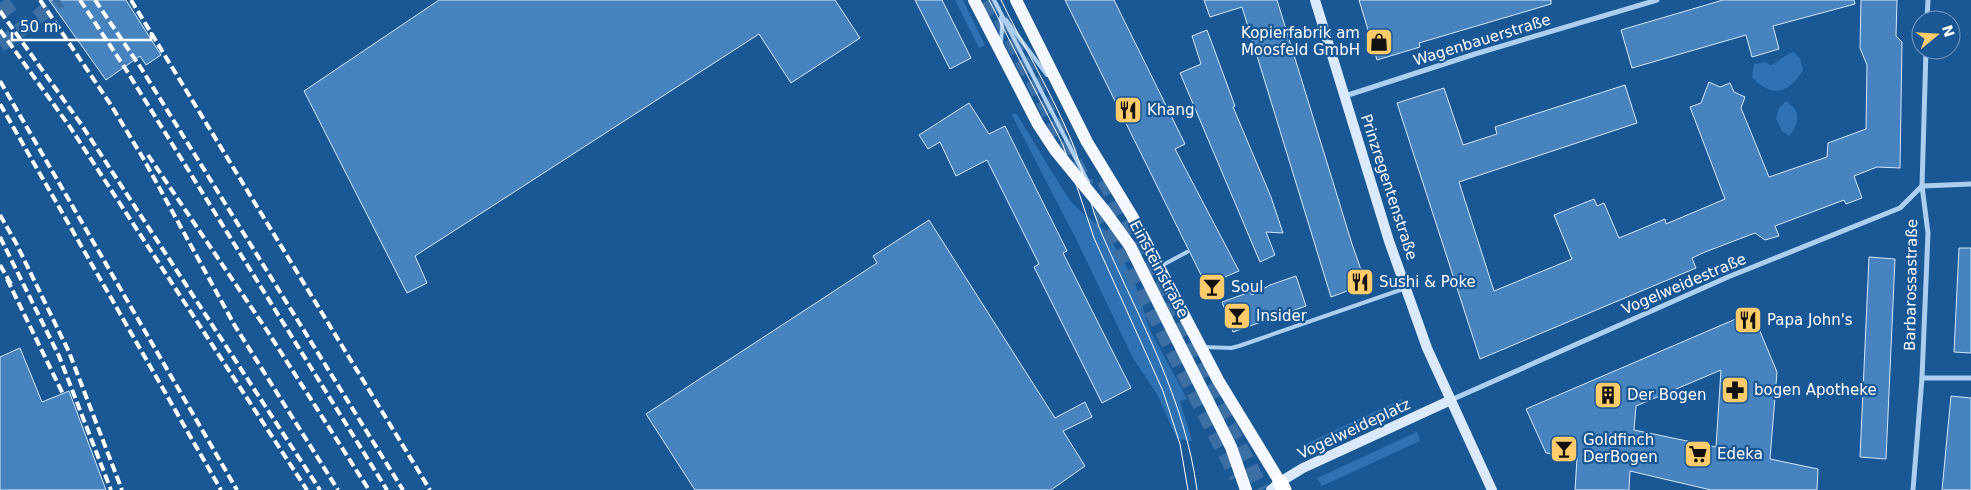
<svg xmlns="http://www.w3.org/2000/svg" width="1971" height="490" font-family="'DejaVu Sans',sans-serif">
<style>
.green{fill:#2e72b3}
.building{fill:#4783be;stroke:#d3e8fb;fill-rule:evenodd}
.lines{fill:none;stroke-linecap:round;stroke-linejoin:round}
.highway-tunnel{stroke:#3c70a5;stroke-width:15;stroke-dasharray:15 8;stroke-linecap:butt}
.lane{stroke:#accff0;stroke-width:4}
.street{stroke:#accff0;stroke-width:5}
.secondary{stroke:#daeafb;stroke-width:10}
.primary{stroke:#f5f9ff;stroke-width:12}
.highway{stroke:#fff;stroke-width:15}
.tram{stroke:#fff;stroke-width:1}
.rail{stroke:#fff;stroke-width:4;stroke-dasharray:9 4;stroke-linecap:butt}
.labels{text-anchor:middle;stroke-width:4.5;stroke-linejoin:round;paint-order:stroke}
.poi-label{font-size:15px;fill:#fff;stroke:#1a5795;text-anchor:start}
.street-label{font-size:15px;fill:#fff;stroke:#1a5795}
</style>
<rect width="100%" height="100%" fill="#1a5795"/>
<!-- green -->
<g class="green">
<polygon points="955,0 963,0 985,45 979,48"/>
<path d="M1794,52L1800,58L1803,70C1789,94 1771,98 1752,77L1754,64L1765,62L1771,65C1780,61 1784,55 1794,52Z"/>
<path d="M1786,101C1801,111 1800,122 1789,136L1782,131L1776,119L1779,108Z"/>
<polygon points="1016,113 1070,201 1086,216 1104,229 1127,267 1135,283 1150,330 1187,399 1180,401 1192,441 1177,439 1157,394 1133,358 1077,241 1012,115"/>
<polygon points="1402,399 1404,405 1304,452 1301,446"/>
<polygon points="1417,432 1420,441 1322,486 1317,478"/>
</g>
<!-- building -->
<g class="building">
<polygon points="49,0 126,0 161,55 146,65 140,56 106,80"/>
<polygon points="439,0 835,0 860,38 791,83 759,34 415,256 427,283 407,293 304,91"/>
<polygon points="915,0 942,0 971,58 950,69"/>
<polygon points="1065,0 1114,0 1185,144 1175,149 1239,271 1206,285"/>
<polygon points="1204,0 1277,0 1352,244 1366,284 1331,297 1242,7 1210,17"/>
<polygon points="1359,0 1551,0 1551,4 1419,43 1420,47 1377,60"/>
<polygon points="1723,0 1854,0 1855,4 1773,26 1779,49 1752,57 1746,35 1632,68 1621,30"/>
<polygon points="1861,0 1897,0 1896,36 1902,42 1900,168 1877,167 1854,176 1862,198 1846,204 1844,200 1775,226 1779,236 1765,240 1755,233 1705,252 1692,258 1696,268 1480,359 1397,103 1444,88 1463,145 1497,134 1495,127 1625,85 1637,123 1459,182 1494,291 1572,259 1554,215 1594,199 1597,206 1604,203 1619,238 1665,219 1666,224 1725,199 1690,107 1701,103 1709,82 1720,87 1730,83 1734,92 1745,97 1741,108 1769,177 1827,157 1828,143 1866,129 1867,65 1860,48"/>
<polygon points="1207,30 1235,106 1233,107 1271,197 1283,233 1266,232 1275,255 1260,262 1180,73 1201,64 1192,36"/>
<polygon points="969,103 989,134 1005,126 1067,251 1063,253 1131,388 1102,403 1034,267 1039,264 987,160 956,176 940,142 928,149 919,135"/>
<polygon points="929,220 1055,418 1085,402 1092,417 1063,431 1085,466 1051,490 695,490 646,414 877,263 873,256"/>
<polygon points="1959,248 1971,248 1971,353 1954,352"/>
<polygon points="1869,257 1895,259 1886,459 1860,457"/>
<polygon points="1296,276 1306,306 1233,332 1222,302 1250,292 1252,295 1270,285"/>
<path d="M1752,312L1777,372L1770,459L1818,469L1817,490H1711L1630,471L1629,490H1575L1577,458L1546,453L1526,409ZM1721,370L1716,447L1634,430L1636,406Z"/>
<polygon points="20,348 42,402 69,391 106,490 0,490 0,357"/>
<polygon points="1951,396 1971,398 1971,490 1942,490"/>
</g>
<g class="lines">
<!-- highway-tunnel -->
<g class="highway-tunnel">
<polyline points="987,0 999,16 1087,186"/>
<polyline points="0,12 17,0"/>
<polyline points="0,45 60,0"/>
<polyline points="1104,180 1262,490"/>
<polyline points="1099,208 1237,477"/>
</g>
<!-- lane -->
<g class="lane">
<polyline points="994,0 1088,182"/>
<polyline points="1006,20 1047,75"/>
<polyline points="1001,45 1002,27 1001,17"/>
<polyline points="1161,266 1187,252"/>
<polyline points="1203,347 1231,348 1239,346 1406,288"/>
</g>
<!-- street -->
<g class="street">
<polyline points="1927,20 1928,0"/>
<polyline points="1345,96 1475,54 1657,0"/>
<polyline points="1922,378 1971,378"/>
<polyline points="1451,400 1728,277 1900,208 1922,186 1971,184"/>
<polyline points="1913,490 1922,378 1928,233 1922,186 1926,50"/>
</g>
<!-- secondary -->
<g class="secondary">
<polyline points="1315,0 1389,241 1427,348 1492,490"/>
<polyline points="1271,490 1280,482 1303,468 1451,400"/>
</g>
<!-- primary -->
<g class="primary">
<polyline points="974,0 1038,124 1055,150 1104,210 1130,246 1231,447 1246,490"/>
<polyline points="1016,0 1087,142 1132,216 1218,380 1280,482"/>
</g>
<!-- highway -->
<polyline class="highway" points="1280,482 1284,490"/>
<!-- tram -->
<g class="tram">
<polyline points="989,0 1063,145 1094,238 1163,391 1180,444 1188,490"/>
<path d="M1001,0C1024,47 1052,94 1072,142C1085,174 1090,208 1104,239C1140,321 1185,399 1197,490"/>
</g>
<!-- rail -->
<g class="rail">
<polyline points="40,0 111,105 143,158 235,326 338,490"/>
<polyline points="80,0 125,68 387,490"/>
<polyline points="95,0 141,68 403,490"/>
<polyline points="131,0 430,490"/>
<polyline points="0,11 81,124 320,490"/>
<polyline points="0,30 70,127 307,490"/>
<polyline points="0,81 237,490"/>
<polyline points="0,104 221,490"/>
<polyline points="148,155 266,329 369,490"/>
<polyline points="0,215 16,243 69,352 122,490"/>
<polyline points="0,237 59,356 111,490"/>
<polyline points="0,265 11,284"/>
<polyline points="7,279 63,394"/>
</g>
</g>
<!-- icons -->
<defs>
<g id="shop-square" transform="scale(1.4375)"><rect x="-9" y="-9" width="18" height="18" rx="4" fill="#ffcb6b" stroke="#1a5795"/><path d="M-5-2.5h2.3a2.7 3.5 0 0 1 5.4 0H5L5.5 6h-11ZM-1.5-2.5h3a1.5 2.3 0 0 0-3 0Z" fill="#111"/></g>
<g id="restaurant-square" transform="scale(1.4375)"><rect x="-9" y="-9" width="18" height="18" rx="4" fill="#ffcb6b" stroke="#1a5795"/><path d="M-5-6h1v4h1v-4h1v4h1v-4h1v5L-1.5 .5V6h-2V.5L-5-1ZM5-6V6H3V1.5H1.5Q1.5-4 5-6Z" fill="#111"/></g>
<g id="bar-square" transform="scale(1.4375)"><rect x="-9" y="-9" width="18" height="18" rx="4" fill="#ffcb6b" stroke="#1a5795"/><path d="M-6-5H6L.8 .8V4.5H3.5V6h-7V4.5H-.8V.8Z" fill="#111"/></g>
<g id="pharmacy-square" transform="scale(1.4375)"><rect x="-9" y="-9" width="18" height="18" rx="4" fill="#ffcb6b" stroke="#1a5795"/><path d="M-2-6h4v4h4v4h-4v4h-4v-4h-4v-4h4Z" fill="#111"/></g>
<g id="building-square" transform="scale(1.4375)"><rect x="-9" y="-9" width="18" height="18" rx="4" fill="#ffcb6b" stroke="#1a5795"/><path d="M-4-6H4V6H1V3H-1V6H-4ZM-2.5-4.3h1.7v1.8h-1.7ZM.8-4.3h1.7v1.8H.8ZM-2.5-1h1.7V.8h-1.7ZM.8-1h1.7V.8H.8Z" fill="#111"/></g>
<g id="supermarket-square" transform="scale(1.4375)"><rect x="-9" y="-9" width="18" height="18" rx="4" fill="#ffcb6b" stroke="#1a5795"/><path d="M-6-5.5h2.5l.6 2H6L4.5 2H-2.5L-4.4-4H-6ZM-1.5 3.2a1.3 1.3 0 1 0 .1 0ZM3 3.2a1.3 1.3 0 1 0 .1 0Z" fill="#111"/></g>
</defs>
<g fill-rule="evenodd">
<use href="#shop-square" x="1379" y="42"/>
<use href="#restaurant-square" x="1128" y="110"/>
<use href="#restaurant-square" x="1360" y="282"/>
<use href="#bar-square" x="1212" y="287"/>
<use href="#bar-square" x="1237" y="316"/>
<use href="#restaurant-square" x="1748" y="320"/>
<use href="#pharmacy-square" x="1735" y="390"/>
<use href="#building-square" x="1608" y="395"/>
<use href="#bar-square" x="1564" y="449"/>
<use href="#supermarket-square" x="1698" y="454"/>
</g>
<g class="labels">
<!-- poi labels -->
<g class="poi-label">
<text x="1360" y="38" text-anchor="end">Kopierfabrik am<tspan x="1360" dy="17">Moosfeld GmbH</tspan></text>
<text x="1147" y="115">Khang</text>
<text x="1379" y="287">Sushi &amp; Poke</text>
<text x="1231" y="292">Soul</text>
<text x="1256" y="321">Insider</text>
<text x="1767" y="325">Papa John's</text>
<text x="1754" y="395">bogen Apotheke</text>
<text x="1627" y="400">Der Bogen</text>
<text x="1583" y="445">Goldfinch<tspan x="1583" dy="17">DerBogen</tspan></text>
<text x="1717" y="459">Edeka</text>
</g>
<!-- street labels -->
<g class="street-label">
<text transform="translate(1482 40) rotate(-17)" y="5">Wagenbauerstraße</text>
<text transform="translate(1389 187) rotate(72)" y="5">Prinzregentenstraße</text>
<text transform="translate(1159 269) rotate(62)" y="5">Einsteinstraße</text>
<text transform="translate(1684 284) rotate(-23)" y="5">Vogelweidestraße</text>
<text transform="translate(1911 285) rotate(-89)" y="5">Barbarossastraße</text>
<text transform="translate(1354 429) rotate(-25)" y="5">Vogelweideplatz</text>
</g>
</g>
<!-- north arrow -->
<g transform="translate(1936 35) rotate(72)"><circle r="24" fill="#1a5795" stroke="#769abf"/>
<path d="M0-4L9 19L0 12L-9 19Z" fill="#ffcb6b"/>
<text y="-8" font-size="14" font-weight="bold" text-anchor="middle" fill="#ffffff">N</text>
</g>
<!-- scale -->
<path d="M12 32v8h139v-8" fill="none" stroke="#ffffff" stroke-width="2.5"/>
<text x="20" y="32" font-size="15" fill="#ffffff" stroke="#1a5795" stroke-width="4" paint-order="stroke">50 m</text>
</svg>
